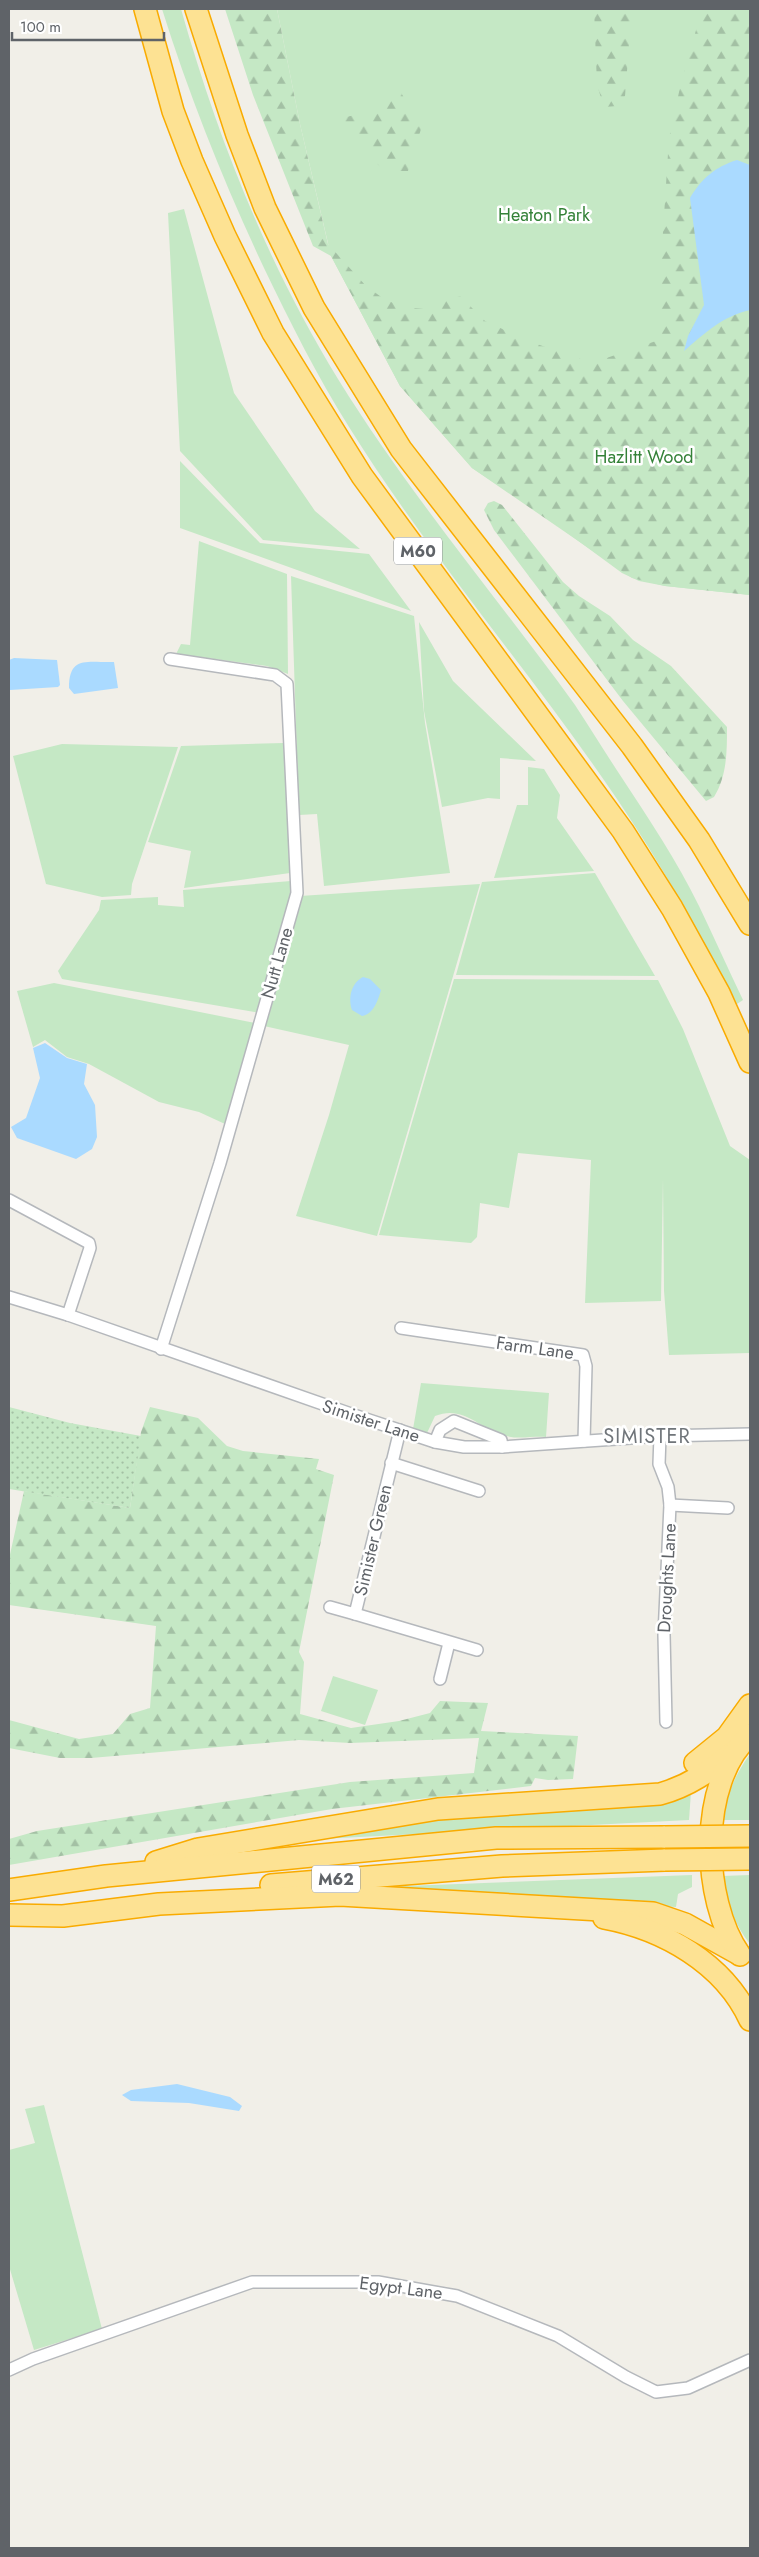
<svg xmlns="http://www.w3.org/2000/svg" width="759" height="2557" font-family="Jost,sans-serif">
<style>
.green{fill:#c5e8c5}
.forest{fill:url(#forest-firs)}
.garden{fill:url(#garden-dots)}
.water{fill:#aadaff}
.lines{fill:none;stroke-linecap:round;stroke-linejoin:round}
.street-casing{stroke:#b5b8bc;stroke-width:14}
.highway-casing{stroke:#f9ab00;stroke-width:24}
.street{stroke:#fff;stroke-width:11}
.highway{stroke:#fde293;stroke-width:21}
.highway-bridge-casing{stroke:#f9ab00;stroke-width:24;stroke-linecap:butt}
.highway-bridge{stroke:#fde293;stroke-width:21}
.labels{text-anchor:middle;stroke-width:5;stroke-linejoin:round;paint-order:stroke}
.shield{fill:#fff;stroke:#8f9295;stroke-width:1}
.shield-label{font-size:16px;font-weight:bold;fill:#5f6368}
.park-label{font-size:18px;fill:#348238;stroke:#fff}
.street-label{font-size:18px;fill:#5f6368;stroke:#fff}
.quarter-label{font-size:20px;letter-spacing:1px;fill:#70757a;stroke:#fff}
</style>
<defs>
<pattern id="forest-firs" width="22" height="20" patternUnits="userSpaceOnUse" patternTransform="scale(1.25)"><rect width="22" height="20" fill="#c5e8c5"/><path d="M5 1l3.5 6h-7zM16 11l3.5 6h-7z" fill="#a3c0a4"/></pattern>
<pattern id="garden-dots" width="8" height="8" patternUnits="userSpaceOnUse" patternTransform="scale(1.25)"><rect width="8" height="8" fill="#c5e8c5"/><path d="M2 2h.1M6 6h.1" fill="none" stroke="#a3c0a4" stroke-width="1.8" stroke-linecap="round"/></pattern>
</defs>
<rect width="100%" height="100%" fill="#f1efe8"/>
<!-- green -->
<g class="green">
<path d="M162,9H181C218,139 267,263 338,379C409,494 496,596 575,705C591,729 606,754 622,778C649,819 677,861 699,906C714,937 728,969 743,1000L737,1004C700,934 662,865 617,799C531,672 430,557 349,427C317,376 290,322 264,268C224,183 190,98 162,9Z"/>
<polygon points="277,9 750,9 750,595 665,586 639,581 622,573 543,515 472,468 400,386 331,256 300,124"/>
<polygon points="184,209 234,393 315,511 360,549 263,540 180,451 168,213"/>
<polygon points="180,461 260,543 369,554 411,611 180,528"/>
<polygon points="199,541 287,574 288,674 267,666 176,654 181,644 190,645"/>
<polygon points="291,576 414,616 425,723 450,873 324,886 317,814 299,815"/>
<polygon points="419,622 453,681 536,761 500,758 500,799 488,798 442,807 424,711"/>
<polygon points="284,743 290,873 184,888 191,851 148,842 181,746"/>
<polygon points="62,744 178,747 132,884 131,895 102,897 46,884 13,756"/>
<polygon points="528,767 544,769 560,795 557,818 594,871 494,878 517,805 528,805"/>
<polygon points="595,873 655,976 456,975 482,882"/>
<polygon points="291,881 290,904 260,1013 62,979 58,971 99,910 101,900 158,897 158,905 184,907 183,890"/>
<polygon points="480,884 377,1236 296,1216 329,1115 349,1045 264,1026 300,896"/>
<polygon points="454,979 658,980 683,1029 730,1146 750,1160 750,1353 669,1355 664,1291 663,1179 661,1301 585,1303 591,1160 518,1153 509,1208 480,1203 477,1237 471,1243 379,1235"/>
<polygon points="54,983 255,1023 225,1124 199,1112 159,1102 89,1064 67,1057 45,1040 33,1047 17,991"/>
<path d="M421,1383L549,1393L546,1437C531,1436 517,1440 503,1435C477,1427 463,1405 435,1416L427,1433L413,1429Z"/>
<polygon points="333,1676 378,1690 365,1725 321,1711"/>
<path d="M750,1754V1820H724C725,1795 736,1774 750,1754Z"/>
<polygon points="691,1792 689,1820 321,1839 320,1833"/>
<polygon points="692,1875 692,1887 678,1894 676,1907 380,1887"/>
<path d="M750,1875V1944C733,1923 727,1901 722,1876Z"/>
<polygon points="44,2105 102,2329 34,2350 9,2266 9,2150 35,2143 25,2109"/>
</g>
<!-- forest -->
<g class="forest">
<polygon points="225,9 277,9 300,124 328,244 366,286 384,299 403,307 424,309 460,296 485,321 531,342 592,363 656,341 669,138 681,83 702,9 750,9 750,595 665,586 632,578 472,468 400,386 331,256 313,246 253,95"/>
<polygon points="594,9 632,9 625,96 617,106 604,107 597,85"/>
<polygon points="398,87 421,129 408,171 384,171 336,119 375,111"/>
<path d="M494,501L502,505L563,582L579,596L610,616L633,640L671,666L727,727C727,752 727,776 714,797L706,801L623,701L494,530L484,510L488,503Z"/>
<polygon points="150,1407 198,1418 227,1446 243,1451 319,1459 316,1469 334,1475 299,1652 304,1662 300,1714 351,1728 399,1721 430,1713 440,1701 488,1703 481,1731 578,1736 573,1779 548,1780 535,1778 531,1786 332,1809 9,1865 9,1839 37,1831 350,1782 474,1773 479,1738 350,1743 299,1740 91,1758 60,1758 9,1748 9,1720 79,1739 113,1734 130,1714 150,1708 156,1626 9,1605 9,1559 24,1491 130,1508 141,1432"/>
</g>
<!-- garden -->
<polygon class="garden" points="9,1407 70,1423 141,1436 130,1508 9,1489"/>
<!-- water -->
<g class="water">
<path d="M737,160L750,165V310C723,316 705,333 684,351L688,336L704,305L690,198C702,178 715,167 737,160Z"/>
<polygon points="14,658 57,660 60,685 58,687 10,690 9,660"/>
<path d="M114,662L118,688L74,694L69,688C69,655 88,663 114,662Z"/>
<path d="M363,977L370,979L381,990C378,1000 374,1014 362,1016L352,1010C348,998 351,983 363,977Z"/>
<polygon points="45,1043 67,1058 87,1064 84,1084 95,1105 97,1137 92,1149 76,1159 17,1138 11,1127 26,1118 40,1078 33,1048"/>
<polygon points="177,2084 230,2097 242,2106 239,2111 189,2103 131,2101 122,2095 131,2090"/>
</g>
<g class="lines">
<!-- street casing -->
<g class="street-casing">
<g id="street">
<polyline points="9,1200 89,1243 90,1248 68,1315"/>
<polyline points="9,1297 68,1315 354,1415 435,1442 464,1447 502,1447 660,1436 750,1434"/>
<polyline points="401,1328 583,1355 586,1366 584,1441"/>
<polyline points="161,1349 220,1163 297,893 287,684 275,675 170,659"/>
<polyline points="400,1430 355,1614 477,1650"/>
<polyline points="660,1436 659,1464 668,1487 670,1505 664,1635 666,1722"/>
<polyline points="435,1442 440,1430 454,1421 501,1440 502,1447"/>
<polyline points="391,1463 479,1491"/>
<polyline points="670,1505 728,1508"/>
<polyline points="330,1607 355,1614"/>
<polyline points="440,1679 449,1643"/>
<polyline points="9,2370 33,2359 252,2282 378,2282 457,2296 558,2336 626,2377 656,2392 688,2388 750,2360"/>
</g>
</g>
<!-- highway casing -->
<g class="highway-casing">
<g id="highway">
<polyline points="145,9 173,111 192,161 225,236 273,333 362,476 623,831 672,908 719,993 750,1062"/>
<polyline points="196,9 237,135 265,208 314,308 401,449 632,746 699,840 750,924"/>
<polyline points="695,1763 727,1737 750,1705"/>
<path d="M156,1862L198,1849L438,1809L660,1794C689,1786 710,1771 733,1752"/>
<polyline points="271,1885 502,1866 665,1860"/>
<polyline points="9,1890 106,1876 496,1838 665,1837"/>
<polyline points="9,1915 63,1916 159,1904 340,1895 653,1913 685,1924 739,1954"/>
<path d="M604,1918C663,1929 724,1963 750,2020"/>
<path d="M740,1955C701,1900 698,1781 750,1735"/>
</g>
</g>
<!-- street -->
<use href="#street" class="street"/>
<!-- highway -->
<use href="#highway" class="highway"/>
<!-- highway-bridge casing -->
<g class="highway-bridge-casing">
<g id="highway-bridge">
<polyline points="665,1837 750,1836"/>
<polyline points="665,1860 750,1859"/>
</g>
</g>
<!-- highway-bridge -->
<use href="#highway-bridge" class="highway-bridge"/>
</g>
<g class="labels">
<!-- shield labels -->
<g class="shield">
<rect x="394" y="537.5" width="48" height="27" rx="4"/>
<rect x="312" y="1865.5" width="48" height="27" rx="4"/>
</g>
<g class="shield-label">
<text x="418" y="557">M60</text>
<text x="336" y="1885">M62</text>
</g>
<!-- park labels -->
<g class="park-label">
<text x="544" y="221">Heaton Park</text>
<text x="644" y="463">Hazlitt Wood</text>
</g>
<!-- street labels -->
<g class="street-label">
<text transform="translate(277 963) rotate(-74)" y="6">Nutt Lane</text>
<text transform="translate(535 1348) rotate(8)" y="6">Farm Lane</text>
<text transform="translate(371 1421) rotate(18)" y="6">Simister Lane</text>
<text transform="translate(373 1540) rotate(-77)" y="6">Simister Green</text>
<text transform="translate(667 1578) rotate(-87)" y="6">Droughts Lane</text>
<text transform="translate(401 2288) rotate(7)" y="6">Egypt Lane</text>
</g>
<!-- quarter labels -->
<g class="quarter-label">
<text x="647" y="1443">SIMISTER</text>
</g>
</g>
<!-- border -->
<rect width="759" height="2557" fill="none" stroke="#5f6368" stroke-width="20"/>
<!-- scale -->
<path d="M12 32v8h152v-8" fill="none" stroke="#5f6368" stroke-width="2.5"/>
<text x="20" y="32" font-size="15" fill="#5f6368" stroke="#ffffff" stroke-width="4" paint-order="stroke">100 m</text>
</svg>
